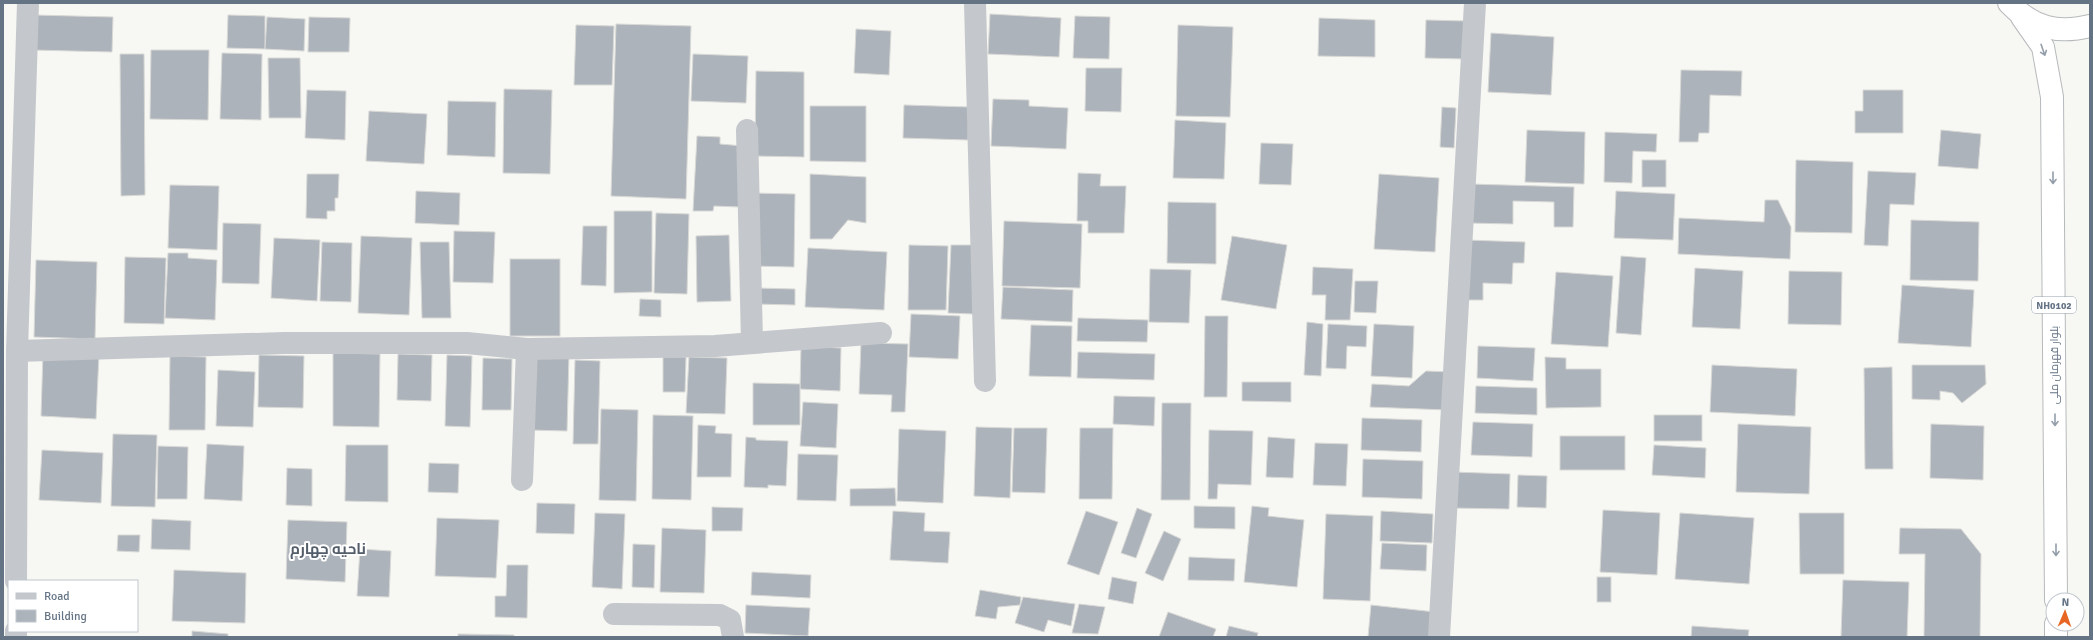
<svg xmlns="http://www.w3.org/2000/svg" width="2093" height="640" font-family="Signika,Cairo,sans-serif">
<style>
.building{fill:#acb3ba;stroke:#d8d8d6}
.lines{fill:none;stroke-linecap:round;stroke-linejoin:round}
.highway-casing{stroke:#b7babd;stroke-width:24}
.minor{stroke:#c4c7cb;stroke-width:22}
.highway{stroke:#fff;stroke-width:22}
.oneway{stroke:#939eaa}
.labels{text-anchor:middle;stroke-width:4;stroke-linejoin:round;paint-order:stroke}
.shield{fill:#fff;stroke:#939eaa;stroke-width:1}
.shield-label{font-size:10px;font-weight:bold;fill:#657485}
.street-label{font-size:11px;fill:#657485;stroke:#fff}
.district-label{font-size:15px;font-weight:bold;fill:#535e6a;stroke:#fff}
</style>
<rect width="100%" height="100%" fill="#f7f7f3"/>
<!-- building -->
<g class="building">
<polygon points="990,14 1061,18 1059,57 988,54"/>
<polygon points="34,15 113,17 112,52 33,50"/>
<polygon points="228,15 265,16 265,49 227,48"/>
<polygon points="1075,16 1110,17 1109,59 1073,58"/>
<polygon points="267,17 305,19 304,51 265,49"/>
<polygon points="309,17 350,18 349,52 308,52"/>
<polygon points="1319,18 1375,20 1375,57 1318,56"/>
<polygon points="1426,20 1466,21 1464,59 1425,58"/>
<polygon points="616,24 691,26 686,199 611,196"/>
<polygon points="576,25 614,26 612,85 574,85"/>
<polygon points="1178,25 1233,27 1230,117 1176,116"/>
<polygon points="856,29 891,31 889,75 854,73"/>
<polygon points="1491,33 1554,37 1551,95 1488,92"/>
<polygon points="151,50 209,50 208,120 150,119"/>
<polygon points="222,53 262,54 261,120 220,119"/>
<polygon points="120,54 144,54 145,195 121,196"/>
<polygon points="693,54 748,56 746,103 691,101"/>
<polygon points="268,58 300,58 301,118 269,118"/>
<polygon points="1086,68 1122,68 1121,112 1085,111"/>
<polygon points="1681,70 1742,71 1741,96 1710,95 1709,133 1699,133 1698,142 1679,142"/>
<polygon points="756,71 804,72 804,157 755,156"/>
<polygon points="504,89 552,90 550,174 503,173"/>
<polygon points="307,90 346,91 345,140 305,138"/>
<polygon points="1863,90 1903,90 1903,133 1855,133 1855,111 1863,111"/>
<polygon points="993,99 1029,100 1029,106 1068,108 1066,149 991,146"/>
<polygon points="448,101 496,102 495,157 447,155"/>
<polygon points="904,105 969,107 968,140 903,138"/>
<polygon points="810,106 866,106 866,162 810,161"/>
<polygon points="1442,107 1456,108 1454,148 1440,147"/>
<polygon points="369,111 427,114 424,164 366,161"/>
<polygon points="1175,120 1226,123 1224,179 1173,178"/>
<polygon points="1527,130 1585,132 1584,184 1525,182"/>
<polygon points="1941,130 1981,134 1978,169 1938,166"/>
<polygon points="1605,132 1657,134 1656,152 1633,151 1632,183 1604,182"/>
<polygon points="697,136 720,137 720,144 743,146 740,207 714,206 713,211 693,211"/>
<polygon points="1261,143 1293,144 1291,185 1259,184"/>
<rect x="1642" y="160" width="24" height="27"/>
<polygon points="1796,160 1853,162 1852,233 1795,232"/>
<polygon points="1868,171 1916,173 1914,205 1890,204 1888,246 1864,245"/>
<polygon points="1078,173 1101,174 1100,186 1126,186 1124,233 1088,233 1088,221 1077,221"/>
<polygon points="307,174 339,174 338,198 335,198 335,211 327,211 327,219 306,218"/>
<polygon points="810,174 866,177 866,223 848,220 832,239 810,239"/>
<polygon points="1379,174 1439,178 1435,252 1374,249"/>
<polygon points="1470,184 1574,187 1573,227 1554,227 1554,202 1513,201 1513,224 1469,223"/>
<polygon points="170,185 219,186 217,250 168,248"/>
<polygon points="416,191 460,193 459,225 415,223"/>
<polygon points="1616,191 1675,194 1673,240 1614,238"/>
<polygon points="753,193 795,194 794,267 751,266"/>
<polygon points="1765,200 1778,200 1791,227 1790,259 1678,254 1679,218 1764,222"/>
<polygon points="1168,202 1216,203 1216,264 1167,263"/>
<polygon points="614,211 652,211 652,292 614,293"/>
<polygon points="656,213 689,214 687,294 654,293"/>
<polygon points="1911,220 1979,222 1978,281 1910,280"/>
<polygon points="1004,221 1082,224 1080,288 1002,286"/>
<polygon points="223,223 261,224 259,284 222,283"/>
<polygon points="583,226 607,226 606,286 581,285"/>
<polygon points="454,231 495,232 493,283 453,282"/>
<polygon points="729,235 731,301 697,302 696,236"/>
<polygon points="361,236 412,238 409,315 358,313"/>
<polygon points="1232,236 1287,245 1276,309 1221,300"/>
<polygon points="274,238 320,240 317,301 271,298"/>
<polygon points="1466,240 1525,242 1524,263 1513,263 1512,284 1483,283 1483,300 1463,300"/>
<polygon points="322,242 352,243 351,302 320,301"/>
<polygon points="420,242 449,242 451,318 422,318"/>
<polygon points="909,245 948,246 946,310 908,310"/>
<polygon points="951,245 976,245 974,314 948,313"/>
<polygon points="808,248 887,252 884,310 805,307"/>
<polygon points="168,253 188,253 188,258 217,260 215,320 165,318"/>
<polygon points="1621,256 1646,258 1641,335 1616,333"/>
<polygon points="125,257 166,258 164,324 124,323"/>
<rect x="510" y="259" width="50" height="77"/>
<polygon points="36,260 97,262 95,339 34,337"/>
<polygon points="1313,267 1353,269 1350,320 1325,320 1326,295 1312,295"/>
<polygon points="1695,268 1743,271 1740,329 1692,327"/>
<polygon points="1150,269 1191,270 1189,323 1149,322"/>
<polygon points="1789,271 1842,272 1841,325 1788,324"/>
<polygon points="1556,272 1613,276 1608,347 1551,344"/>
<polygon points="1355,281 1378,281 1376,313 1354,312"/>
<polygon points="1902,285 1974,290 1971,347 1898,343"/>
<polygon points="1003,287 1073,290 1072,322 1001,319"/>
<polygon points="757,288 795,289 795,305 756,304"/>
<polygon points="640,299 661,300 661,317 639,316"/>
<polygon points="911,314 960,316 958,359 909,357"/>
<polygon points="1205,316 1228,316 1227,397 1204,397"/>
<polygon points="1078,318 1148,320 1147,342 1077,341"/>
<polygon points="1307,322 1323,324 1321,376 1304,375"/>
<polygon points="1328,324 1367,326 1366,347 1347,346 1346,369 1326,368"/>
<polygon points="1374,324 1414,326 1412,378 1371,376"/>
<polygon points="1031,325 1072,326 1071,377 1029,376"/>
<polygon points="861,343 908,344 905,412 891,412 892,395 859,394"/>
<polygon points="801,346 841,348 840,391 800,389"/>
<polygon points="1478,346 1535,348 1533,381 1477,378"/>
<polygon points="1078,352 1155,354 1154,380 1077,378"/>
<polygon points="43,353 99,354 96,419 41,416"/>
<polygon points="333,353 380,354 379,427 333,426"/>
<polygon points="532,353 569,355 567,431 529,430"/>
<polygon points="398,354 432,355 431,401 397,400"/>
<polygon points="259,355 304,356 303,408 258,407"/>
<polygon points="447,355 472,356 470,427 445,426"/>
<polygon points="170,356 206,357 205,430 169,430"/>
<polygon points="663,357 686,357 685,392 663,392"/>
<polygon points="689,357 727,358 725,414 686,413"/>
<polygon points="1545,357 1566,358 1566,369 1601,369 1601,407 1546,408"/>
<polygon points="483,358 512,359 511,410 482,410"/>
<polygon points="575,360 600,361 598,444 573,444"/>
<polygon points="1712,365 1797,369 1795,416 1710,412"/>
<polygon points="1912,365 1985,365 1986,384 1962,403 1953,393 1940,391 1940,400 1912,399"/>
<polygon points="1892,367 1893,469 1865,469 1864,368"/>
<polygon points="218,370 255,372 253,427 216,426"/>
<polygon points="1426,371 1450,372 1448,410 1370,407 1372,384 1409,386"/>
<polygon points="1242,382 1291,382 1291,402 1242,401"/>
<polygon points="753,383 800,384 800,425 753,425"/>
<polygon points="1476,386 1537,388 1537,415 1475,413"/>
<polygon points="1114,396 1155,397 1154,426 1113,424"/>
<polygon points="803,402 838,404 836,448 800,446"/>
<polygon points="1162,403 1191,403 1190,500 1161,500"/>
<polygon points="601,409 638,410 636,501 599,500"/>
<polygon points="653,415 693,416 691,500 652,499"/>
<rect x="1654" y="415" width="48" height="26"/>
<polygon points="1362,418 1422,420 1421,452 1361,450"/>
<polygon points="1473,422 1533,424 1532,457 1471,455"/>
<polygon points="1738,424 1811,427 1809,494 1736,492"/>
<polygon points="1931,424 1984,426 1983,480 1930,478"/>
<polygon points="698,425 716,426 715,433 732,434 731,477 697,477"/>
<polygon points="976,427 1012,428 1010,498 974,496"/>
<polygon points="1014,428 1047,428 1045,493 1012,492"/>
<polygon points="1080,428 1113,428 1112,499 1079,499"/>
<polygon points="899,429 946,431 943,503 897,501"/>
<polygon points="1209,430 1253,431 1251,485 1218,484 1217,499 1208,499"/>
<polygon points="113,434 157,435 155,507 111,506"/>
<rect x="1560" y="436" width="65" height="34"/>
<polygon points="746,437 756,438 756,440 788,441 786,486 768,485 768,488 744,487"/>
<polygon points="1268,437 1295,439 1293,478 1266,477"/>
<polygon points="1315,443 1348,444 1346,486 1313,485"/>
<polygon points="207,444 244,446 242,501 204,499"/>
<polygon points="346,445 388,445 388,502 345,501"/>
<polygon points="1654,445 1706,448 1705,478 1652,475"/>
<polygon points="158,446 188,447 187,499 157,499"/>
<polygon points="42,450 103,453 101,503 39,500"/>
<polygon points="798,454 838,455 836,501 797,500"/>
<polygon points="1363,459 1423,461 1422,499 1362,497"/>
<polygon points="429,463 459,464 458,493 428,492"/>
<polygon points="287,468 312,469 312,506 286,505"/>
<polygon points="1453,472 1510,474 1509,509 1452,508"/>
<polygon points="1518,475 1547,476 1546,508 1517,507"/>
<polygon points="895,488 896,506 850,506 850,489"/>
<polygon points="537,503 575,504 574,534 536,533"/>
<polygon points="1194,506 1235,507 1235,529 1194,528"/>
<polygon points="1252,506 1269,508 1268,516 1304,520 1297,587 1244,582"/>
<polygon points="712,507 743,508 742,531 712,531"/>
<polygon points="1137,508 1152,514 1136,558 1121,553"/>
<polygon points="1603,510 1660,513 1657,575 1600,572"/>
<polygon points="893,511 925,513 924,531 950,532 948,563 890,560"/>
<polygon points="1086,511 1118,522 1099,575 1067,564"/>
<polygon points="1381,511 1433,514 1432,543 1380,541"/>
<polygon points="595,513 625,514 622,589 592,587"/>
<polygon points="1680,513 1754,518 1749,584 1675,579"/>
<polygon points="1799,513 1844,513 1844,574 1800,574"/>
<polygon points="1326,514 1373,516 1370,601 1323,599"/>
<polygon points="437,518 499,520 496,578 435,576"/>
<polygon points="152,519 191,521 190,550 151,549"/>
<polygon points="288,520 347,522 345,582 286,579"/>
<polygon points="662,528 706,530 704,593 660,592"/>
<polygon points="1900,528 1961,529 1981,554 1980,637 1924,637 1925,554 1899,554"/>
<polygon points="1164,531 1181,539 1163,581 1145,573"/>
<polygon points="118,535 140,535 139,552 117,551"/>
<polygon points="1382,543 1427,545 1426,571 1380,569"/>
<polygon points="633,544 655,545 654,588 632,587"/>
<polygon points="360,549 391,551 389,597 357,596"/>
<polygon points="1189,557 1235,559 1234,581 1188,580"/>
<polygon points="507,565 528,565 527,618 495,617 495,596 506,596"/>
<polygon points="174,570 246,573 245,623 172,621"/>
<polygon points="752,572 811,575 810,598 751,595"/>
<polygon points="1112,577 1137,582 1133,604 1108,599"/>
<rect x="1597" y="577" width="14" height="25"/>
<polygon points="1843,580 1909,582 1907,637 1841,637"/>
<polygon points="980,590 1021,597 1020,605 998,607 996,619 975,616"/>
<polygon points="1023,597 1075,604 1071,626 1048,620 1044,632 1015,623"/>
<polygon points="1079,604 1105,607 1098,634 1072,633"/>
<polygon points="746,605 810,608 808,636 745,633"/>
<polygon points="1371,605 1435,612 1432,637 1368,637"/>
<polygon points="1168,612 1216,629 1213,637 1159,637"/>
<polygon points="1229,626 1258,633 1257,637 1226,637"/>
<polygon points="1692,626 1749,630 1748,637 1691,637"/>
<polygon points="192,631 228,634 228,637 192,637"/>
<polygon points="458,634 514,635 514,637 458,637"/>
</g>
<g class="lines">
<!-- highway casing -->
<g class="highway-casing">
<g id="highway">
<path d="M2009,3C2033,28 2057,34 2090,26"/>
<polyline points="2022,17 2043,47 2052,97 2056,600"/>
<polyline points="2056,624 2056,637"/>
</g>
</g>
<!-- minor -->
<g class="minor">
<polyline points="975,3 985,381"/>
<polyline points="747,130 752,342"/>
<polyline points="17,351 285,343 467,343 527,349 715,346 881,333"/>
<polyline points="522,480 527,349"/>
<polyline points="16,581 17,351 28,3"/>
<polyline points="614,614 720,615 730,620 733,637"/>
<polyline points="16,637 16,631"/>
<polyline points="1439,637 1475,3"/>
</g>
<!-- highway -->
<use href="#highway" class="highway"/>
</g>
<!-- one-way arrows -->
<defs><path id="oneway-shaft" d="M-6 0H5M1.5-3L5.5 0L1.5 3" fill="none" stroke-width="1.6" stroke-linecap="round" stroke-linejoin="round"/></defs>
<g class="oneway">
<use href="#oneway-shaft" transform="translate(2043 50) rotate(71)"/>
<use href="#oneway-shaft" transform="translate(2053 178) rotate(90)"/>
<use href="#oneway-shaft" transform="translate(2055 420) rotate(90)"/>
<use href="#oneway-shaft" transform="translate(2056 550) rotate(90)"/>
</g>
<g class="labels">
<!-- shield labels -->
<rect class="shield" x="2032" y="297" width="44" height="16" rx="3"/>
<g class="shield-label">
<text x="2054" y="309">NH0102</text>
</g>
<!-- street labels -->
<g class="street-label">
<text transform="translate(2054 365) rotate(-90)" y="4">بلوار قهرمان ملی</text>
</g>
<!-- district labels -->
<g class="district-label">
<text x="328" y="554">ناحیه چهارم</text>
</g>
</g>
<!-- border -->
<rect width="2093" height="640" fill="none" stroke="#657485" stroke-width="8"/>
<!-- legend -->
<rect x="8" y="580" width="130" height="52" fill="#ffffff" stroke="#c1c7ce"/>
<rect x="16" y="593" width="20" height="6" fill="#c4c7cb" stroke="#c1c7ce"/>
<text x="44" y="600" font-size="12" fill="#657485">Road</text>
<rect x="16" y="610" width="20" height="12" fill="#acb3ba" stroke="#c1c7ce"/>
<text x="44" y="620" font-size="12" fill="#657485">Building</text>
<!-- north arrow -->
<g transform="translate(2065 612) rotate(2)"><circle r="19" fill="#ffffff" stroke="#c1c7ce"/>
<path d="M0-3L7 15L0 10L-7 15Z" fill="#e76623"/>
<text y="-6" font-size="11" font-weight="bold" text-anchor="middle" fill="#657485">N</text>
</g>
</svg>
